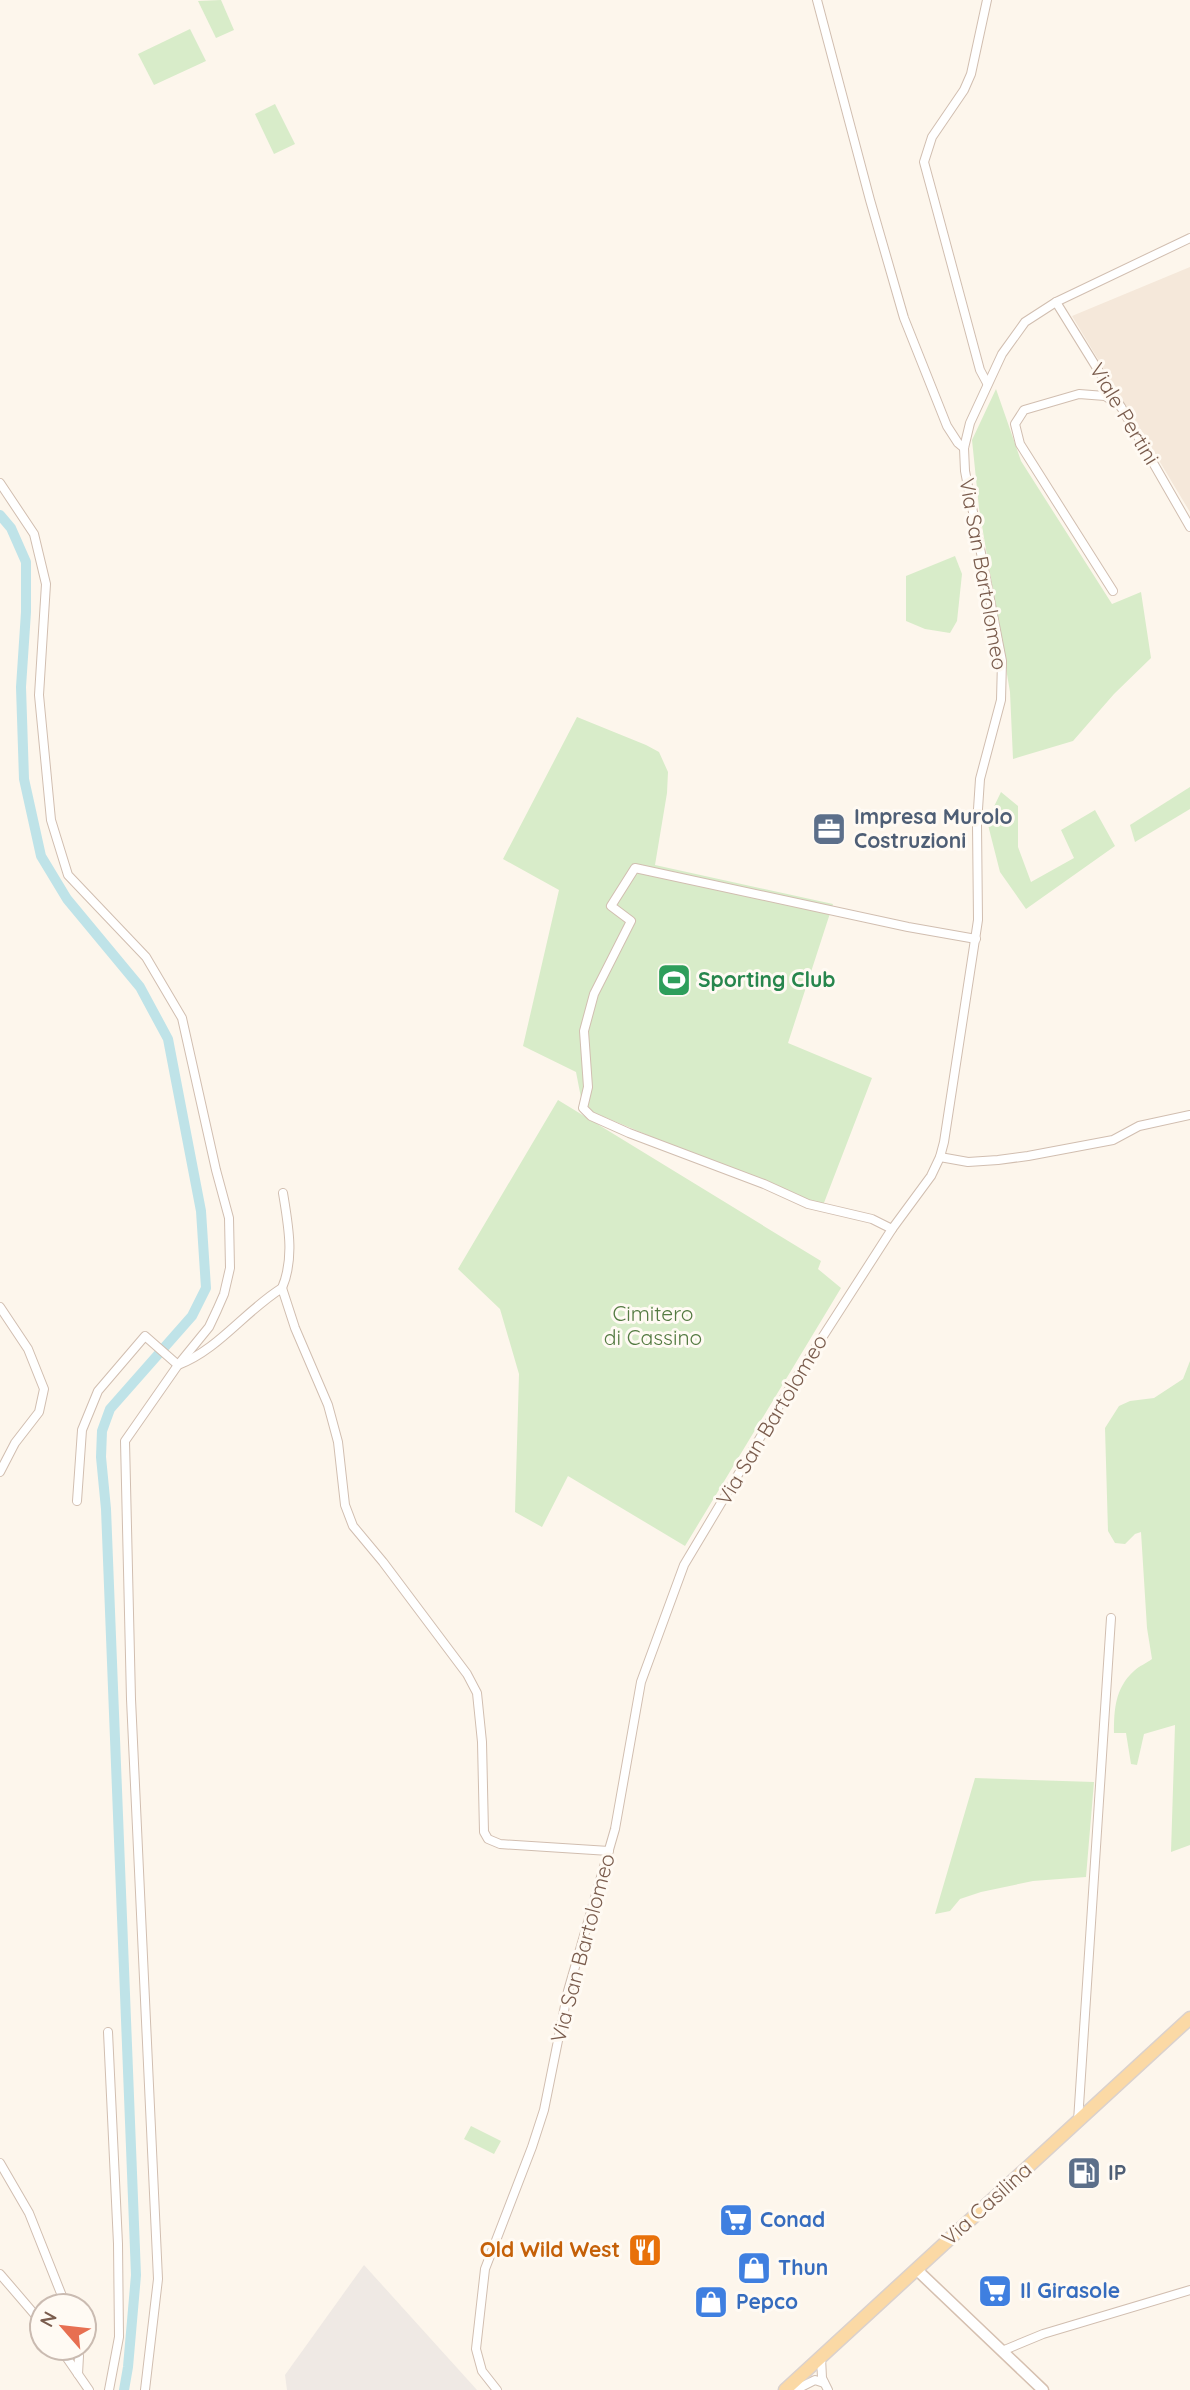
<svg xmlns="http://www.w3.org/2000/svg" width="1190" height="2390" font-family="Quicksand,sans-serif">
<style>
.residential{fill:#f5e8da}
.industrial{fill:#efe9e4}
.green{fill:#d8ecc9}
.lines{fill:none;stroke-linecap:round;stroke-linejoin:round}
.canal{stroke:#bfe3e8;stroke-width:10}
.street-casing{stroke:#d1beb0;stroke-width:10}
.secondary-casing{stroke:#d6c0b0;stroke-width:13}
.primary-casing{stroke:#dad1cd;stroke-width:15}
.street{stroke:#fff;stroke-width:8}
.secondary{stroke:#fff;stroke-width:10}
.primary{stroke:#fbd9a5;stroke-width:12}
.labels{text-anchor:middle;stroke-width:6;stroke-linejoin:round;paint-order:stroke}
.street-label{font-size:21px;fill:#7a5c4d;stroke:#fffaf3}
.service-label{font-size:21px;font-weight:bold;fill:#4e5e75;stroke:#fffaf3;text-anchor:start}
.leisure-label{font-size:21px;font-weight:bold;fill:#27864d;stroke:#fffaf3;text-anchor:start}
.park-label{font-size:21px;fill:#537a41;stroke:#fffaf3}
.shop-label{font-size:21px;font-weight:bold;fill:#366cbe;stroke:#fffaf3;text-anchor:start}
.food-label{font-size:21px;font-weight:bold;fill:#c56008;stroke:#fffaf3;text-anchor:end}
</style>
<rect width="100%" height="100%" fill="#fdf6ec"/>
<!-- residential -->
<polygon class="residential" points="1190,267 1190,512 1072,316"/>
<!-- industrial -->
<polygon class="industrial" points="364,2265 477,2390 287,2390 285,2375"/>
<!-- green -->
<g class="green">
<polygon points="221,0 234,30 216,38 198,1"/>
<polygon points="190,29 206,61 154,85 138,54"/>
<polygon points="275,104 295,144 274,154 255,114"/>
<polygon points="996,389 1021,461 1112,604 1141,592 1151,658 1114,694 1073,741 1013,759 1010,692 979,508 972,440"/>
<polygon points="955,556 962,574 957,621 950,633 925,629 906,621 906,576"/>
<polygon points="577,717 646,745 659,752 668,772 667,793 655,865 833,904 788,1043 872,1078 822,1208 583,1108 576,1072 523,1046 559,890 503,859"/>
<polygon points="1190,787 1190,809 1135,842 1130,825"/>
<polygon points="1001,792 1018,806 1018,847 1031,882 1074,858 1061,830 1095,810 1115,846 1026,909 1000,872 987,821"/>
<polygon points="558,1100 821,1261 818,1269 841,1288 685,1546 568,1476 542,1527 515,1512 519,1374 500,1309 458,1269"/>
<path d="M1190,1361V1845L1171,1852L1175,1725L1144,1734L1137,1765L1131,1764L1126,1733H1114C1114,1710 1115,1688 1134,1671C1139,1666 1147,1663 1152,1659L1147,1628L1141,1532L1135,1534L1125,1544L1115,1543L1108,1531L1105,1428L1119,1406L1130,1401L1154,1398L1183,1379Z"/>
<polygon points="975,1778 1094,1782 1086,1877 1033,1881 981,1892 960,1899 950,1911 935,1914"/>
<polygon points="471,2126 501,2141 494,2154 464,2139"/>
</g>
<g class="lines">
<!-- canal -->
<polyline class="canal" points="0,515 11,528 26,562 26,612 21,687 24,779 41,856 67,899 140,987 168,1039 201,1211 206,1288 192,1316 110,1409 102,1431 101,1457 106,1509 136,2275 128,2367 124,2390"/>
<!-- street casing -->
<g class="street-casing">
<g id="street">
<polyline points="817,0 870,200 904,318 947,426 958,443 964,448"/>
<polyline points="987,0 971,74 964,90 932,137 924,162 980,370 987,383"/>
<polyline points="1056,302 1121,407 1190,527"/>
<polyline points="0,483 34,534 46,584 39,695 51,820 68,875 146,957 182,1018 216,1170 229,1218 230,1268 224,1294 217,1310 209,1327 178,1365 125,1441 131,1699 158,2279 145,2390"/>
<polyline points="1113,591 1020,444 1015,424 1024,410 1079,394 1105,396 1121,407"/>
<polyline points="940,1157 968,1162 998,1160 1028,1156 1113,1140 1139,1126 1190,1115"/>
<polyline points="892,1229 872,1219 808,1204 764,1184 629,1133 591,1116 583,1108 588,1087 584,1031 594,994 631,921 611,906 635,868 908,927 976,939"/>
<path d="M282,1288C295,1258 288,1224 283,1193"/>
<polyline points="0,1307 28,1349 44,1389 39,1412 15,1443 0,1472"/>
<path d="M77,1501L82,1430L98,1391L145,1336L178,1365C218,1350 245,1311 282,1288L295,1328L328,1405L338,1442L345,1505L353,1526L383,1562L467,1674L477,1693L482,1742L484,1832L488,1839L500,1844L609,1851"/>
<polyline points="108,2032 118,2244 119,2337 109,2390"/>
<polyline points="1078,2121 1111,1618"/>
<polyline points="0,2163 29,2213 66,2306"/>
<polyline points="0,2274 42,2323"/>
<polyline points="60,2348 89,2390"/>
<polyline points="77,2348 79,2356 78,2374"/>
<polyline points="1002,2351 1043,2334 1190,2290"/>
<polyline points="821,2357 822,2378 828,2390"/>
<polyline points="497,2390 482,2371 476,2349 485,2269 532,2147 544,2110 568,1991 615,1829 641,1682 684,1565 791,1386 892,1229 931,1176 940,1157 944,1142 978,920 977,824 980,779 1001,700 1002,661 965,471 964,448 970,423 1002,354 1025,322 1056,302 1190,238"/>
<polyline points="795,2390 815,2380 824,2383"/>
</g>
</g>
<!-- secondary casing -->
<g class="secondary-casing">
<polyline id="secondary" points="916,2269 1043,2390"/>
</g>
<!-- primary casing -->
<g class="primary-casing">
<polyline id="primary" points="785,2390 1190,2018"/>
</g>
<!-- street -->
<use href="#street" class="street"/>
<!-- secondary -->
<use href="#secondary" class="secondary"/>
<!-- primary -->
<use href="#primary" class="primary"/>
</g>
<!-- icons -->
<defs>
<g id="office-square" transform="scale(1.75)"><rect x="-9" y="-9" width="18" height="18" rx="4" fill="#5c6f8a" stroke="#fffaf3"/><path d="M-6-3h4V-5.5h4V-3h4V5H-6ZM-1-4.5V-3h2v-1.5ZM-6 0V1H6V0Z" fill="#fff"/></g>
<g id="stadium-square" transform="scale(1.75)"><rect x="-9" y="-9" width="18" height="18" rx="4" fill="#2e9e5b" stroke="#fffaf3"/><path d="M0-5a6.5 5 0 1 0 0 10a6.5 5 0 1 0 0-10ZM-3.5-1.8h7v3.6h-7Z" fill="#fff"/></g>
<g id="fuel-square" transform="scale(1.75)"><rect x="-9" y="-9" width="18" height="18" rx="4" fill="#5c6f8a" stroke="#fffaf3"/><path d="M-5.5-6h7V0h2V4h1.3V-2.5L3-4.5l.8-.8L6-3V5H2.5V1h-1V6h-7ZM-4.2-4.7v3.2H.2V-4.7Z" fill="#fff"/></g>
<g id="supermarket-square" transform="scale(1.75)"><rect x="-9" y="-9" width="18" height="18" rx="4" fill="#3f7fe0" stroke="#fffaf3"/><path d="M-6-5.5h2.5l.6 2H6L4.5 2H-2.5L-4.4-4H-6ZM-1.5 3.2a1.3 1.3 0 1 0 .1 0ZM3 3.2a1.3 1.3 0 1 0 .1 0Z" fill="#fff"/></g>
<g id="restaurant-square" transform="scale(1.75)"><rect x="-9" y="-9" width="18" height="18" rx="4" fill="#e8710a" stroke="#fffaf3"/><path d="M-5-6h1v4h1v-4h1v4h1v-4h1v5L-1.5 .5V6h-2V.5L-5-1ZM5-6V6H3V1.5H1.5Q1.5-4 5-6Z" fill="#fff"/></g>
<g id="shop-square" transform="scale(1.75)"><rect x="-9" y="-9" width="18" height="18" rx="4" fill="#3f7fe0" stroke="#fffaf3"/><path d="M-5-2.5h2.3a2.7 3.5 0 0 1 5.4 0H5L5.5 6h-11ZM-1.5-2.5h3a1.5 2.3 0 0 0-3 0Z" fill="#fff"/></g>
</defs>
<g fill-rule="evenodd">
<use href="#office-square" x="829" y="829"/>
<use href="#stadium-square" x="674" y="980"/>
<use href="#fuel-square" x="1084" y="2173"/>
<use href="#supermarket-square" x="736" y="2220"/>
<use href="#restaurant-square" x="645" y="2250"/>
<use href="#shop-square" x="754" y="2268"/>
<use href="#supermarket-square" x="995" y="2291"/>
<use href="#shop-square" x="711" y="2302"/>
</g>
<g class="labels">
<!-- street labels -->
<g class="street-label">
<text transform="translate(1124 414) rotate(59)" y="7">Viale Pertini</text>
<text transform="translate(983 574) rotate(80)" y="7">Via San Bartolomeo</text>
<text transform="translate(772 1420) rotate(-59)" y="7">Via San Bartolomeo</text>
<text transform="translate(583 1948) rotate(-75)" y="7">Via San Bartolomeo</text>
<text transform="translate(987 2204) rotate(-42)" y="7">Via Casilina</text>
</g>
<!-- service labels -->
<g class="service-label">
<text x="854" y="824">Impresa Murolo<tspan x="854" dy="24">Costruzioni</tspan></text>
<text x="1108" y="2180">IP</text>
</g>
<!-- leisure labels -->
<g class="leisure-label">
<text x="698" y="987">Sporting Club</text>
</g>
<!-- park labels -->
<g class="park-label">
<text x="653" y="1321">Cimitero<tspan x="653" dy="24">di Cassino</tspan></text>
</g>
<!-- shop labels -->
<g class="shop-label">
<text x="760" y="2227">Conad</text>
<text x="778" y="2275">Thun</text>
<text x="1020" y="2298">Il Girasole</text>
<text x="736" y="2309">Pepco</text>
</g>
<!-- food labels -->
<g class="food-label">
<text x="620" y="2257">Old Wild West</text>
</g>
</g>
<!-- north arrow -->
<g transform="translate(63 2327) rotate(298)"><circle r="33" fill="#fffaf3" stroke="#cabbb1" stroke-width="2"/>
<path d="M0-5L12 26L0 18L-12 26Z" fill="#e76f51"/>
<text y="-10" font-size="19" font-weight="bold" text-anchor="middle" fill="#7a5c4d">N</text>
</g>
</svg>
